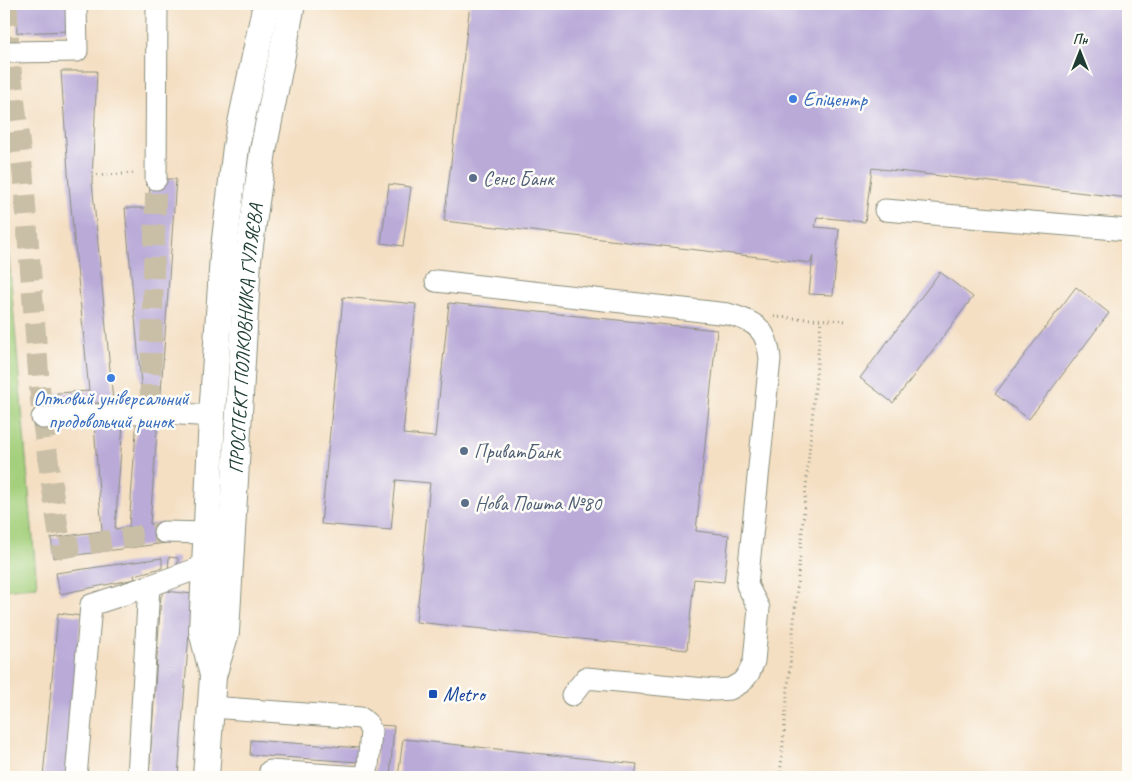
<svg xmlns="http://www.w3.org/2000/svg" width="1132" height="781" font-family="Caveat,sans-serif">
<style>
.green{fill:#a4d07d;stroke:#628658}
.building{fill:#b9aad8}
.lines{fill:none;stroke-linecap:round;stroke-linejoin:round}
.minor-tunnel{stroke:#c9bfa6;stroke-width:21;stroke-dasharray:21 11;stroke-linecap:butt}
.minor-casing{stroke:#8a8e7c;stroke-width:23}
.major-casing{stroke:#8a8e7c;stroke-width:28}
.path{stroke:#8a8e7c;stroke-width:3;stroke-dasharray:1 4;stroke-linecap:butt}
.minor{stroke:#fff;stroke-width:21}
.major{stroke:#fff;stroke-width:26}
.shop-dot{fill:#3f7fe0;stroke:#fdfcf7;stroke-width:2}
.service-dot{fill:#5c6f8a;stroke:#fdfcf7;stroke-width:2}
.transit-dot{fill:#1a4fb4;stroke:#fdfcf7;stroke-width:2}
.labels{text-anchor:middle;stroke-width:5;stroke-linejoin:round;paint-order:stroke}
.shop-label{font-size:20px;fill:#366cbe;stroke:#fdfcf7;text-anchor:start}
.service-label{font-size:20px;fill:#4e5e75;stroke:#fdfcf7;text-anchor:start}
.street-label{font-size:20px;fill:#1f3d34;stroke:#fdfcf7}
.transit-label{font-size:20px;fill:#164399;stroke:#fdfcf7;text-anchor:start}
</style>
<rect width="100%" height="100%" fill="#fdfcf7"/>
<filter id="ink" filterUnits="userSpaceOnUse"><feTurbulence type="fractalNoise" baseFrequency=".02" numOctaves="2"/><feDisplacementMap in="SourceGraphic" scale="10" xChannelSelector="R" yChannelSelector="G"/><feConvolveMatrix kernelMatrix="1 2 1 2 8 2 1 2 1" color-interpolation-filters="sRGB"/></filter>
<filter id="wash" filterUnits="userSpaceOnUse"><feTurbulence type="fractalNoise" baseFrequency=".0096" numOctaves="4" result="noise"/><feDisplacementMap in="SourceGraphic" scale="20" xChannelSelector="R" yChannelSelector="G"/><feGaussianBlur stdDeviation="1.12" result="paint"/><feColorMatrix in="noise" values="0 0 0 0 0 0 0 0 0 0 0 0 0 0 0 0 0 1.4 0 .05"/><feComposite in="paint" operator="in"/></filter>
<g filter="url(#wash)">
<rect width="100%" height="100%" fill="#f4dfc3"/>
<!-- green -->
<polygon class="green" points="4,200 37,586 4,590"/>
<g id="blocks">
<!-- building -->
<g class="building">
<polygon points="16,4 68,4 69,31 17,33"/>
<polygon points="470,4 1128,4 1128,198 872,168 865,222 817,217 815,227 839,229 833,295 809,294 813,255 811,263 444,221"/>
<polygon points="61,71 97,71 92,181 113,401 58,408 57,393 89,391 69,186"/>
<polygon points="150,179 176,179 160,406 143,405 125,208 149,208"/>
<polygon points="389,184 411,187 403,246 381,243"/>
<polygon points="940,272 973,297 893,403 860,378"/>
<polygon points="1076,287 1109,313 1029,419 995,394"/>
<polygon points="343,297 416,304 403,434 435,437 449,303 717,330 696,531 729,535 724,582 694,579 687,650 416,622 430,483 396,480 391,530 321,524"/>
<polygon points="137,417 158,418 150,524 163,523 166,543 54,558 51,538 102,531 94,425 123,424 115,529 129,527"/>
<polygon points="169,557 178,558 177,572 168,572"/>
<polygon points="162,558 162,568 134,575 135,579 60,594 56,573"/>
<polygon points="166,591 192,594 178,777 149,777 161,596"/>
<polygon points="58,613 81,616 66,777 43,777"/>
<polygon points="378,725 394,726 390,777 374,777"/>
<polygon points="403,739 637,764 635,777 398,777"/>
<polygon points="251,740 360,748 359,762 250,755"/>
</g>
</g>
</g>
<g filter="url(#ink)">
<use href="#blocks" fill-opacity="0" stroke="#8a8e7c" stroke-width="1"/>
<g class="lines">
<!-- minor-tunnel -->
<g class="minor-tunnel">
<polyline points="7,4 9,52 23,174 42,418 61,548 164,532"/>
<polyline points="150,406 156,179"/>
</g>
<!-- minor casing -->
<g class="minor-casing">
<g id="minor">
<polyline points="9,52 77,51 76,4"/>
<polyline points="156,179 157,4"/>
<polyline points="885,210 1128,230"/>
<path d="M436,281L728,314C757,322 767,329 770,359L747,585L759,608L754,661L749,673L742,682L730,689L715,690L586,678L572,695"/>
<polyline points="42,418 150,412 212,416"/>
<polyline points="164,532 207,533"/>
<polyline points="211,707 361,718 367,723 371,731 368,767 366,773 361,777 270,771"/>
<polyline points="76,777 91,605 149,586"/>
<polyline points="138,777 149,586 205,566"/>
</g>
</g>
<!-- major casing -->
<g class="major-casing">
<g id="major">
<polyline points="213,675 202,631 212,416 223,256 236,147 266,4"/>
<path id="s1" d="M206,777L213,676L226,632L248,260L263,151L292,4"/>
</g>
</g>
<!-- path -->
<g class="path">
<polyline points="92,176 136,173"/>
<polyline points="774,317 847,321"/>
<polyline points="780,777 821,320"/>
</g>
<!-- minor -->
<use href="#minor" class="minor"/>
<!-- major -->
<use href="#major" class="major"/>
</g>
</g>
<!-- markers -->
<g class="shop-dot">
<circle cx="793" cy="99" r="5"/>
<circle cx="111" cy="378" r="5"/>
</g>
<g class="service-dot">
<circle cx="473" cy="178" r="5"/>
<circle cx="464" cy="451" r="5"/>
<circle cx="465" cy="503" r="5"/>
</g>
<rect class="transit-dot" x="428" y="689" width="10" height="10" rx="2.5"/>
<g class="labels">
<!-- shop labels -->
<g class="shop-label">
<text x="803" y="106">Епіцентр</text>
<text x="111" y="405" text-anchor="middle">Оптовий універсальний<tspan x="111" dy="23">продовольчий ринок</tspan></text>
</g>
<!-- service labels -->
<g class="service-label">
<text x="483" y="185">Сенс Банк</text>
<text x="474" y="458">ПриватБанк</text>
<text x="475" y="510">Нова Пошта №80</text>
</g>
<!-- street labels -->
<g class="street-label">
<text dy="7" stroke="none"><textPath href="#s1" startOffset="441">ПРОСПЕКТ ПОЛКОВНИКА ГУЛЯЄВА</textPath></text>
</g>
<!-- transit labels -->
<g class="transit-label">
<text x="443" y="701">Metro</text>
</g>
</g>
<!-- margin -->
<rect width="1132" height="781" fill="none" stroke="#fdfcf7" stroke-width="20"/>
<!-- north arrow -->
<g transform="translate(1080 52)" stroke="#fdfcf7" stroke-width="4" paint-order="stroke">
<path d="M0-4L9 19L0 12L-9 19Z" fill="#1f3d34"/>
<text y="-8" font-size="14" font-weight="bold" text-anchor="middle" fill="#1f3d34">Пн</text>
</g>
</svg>
